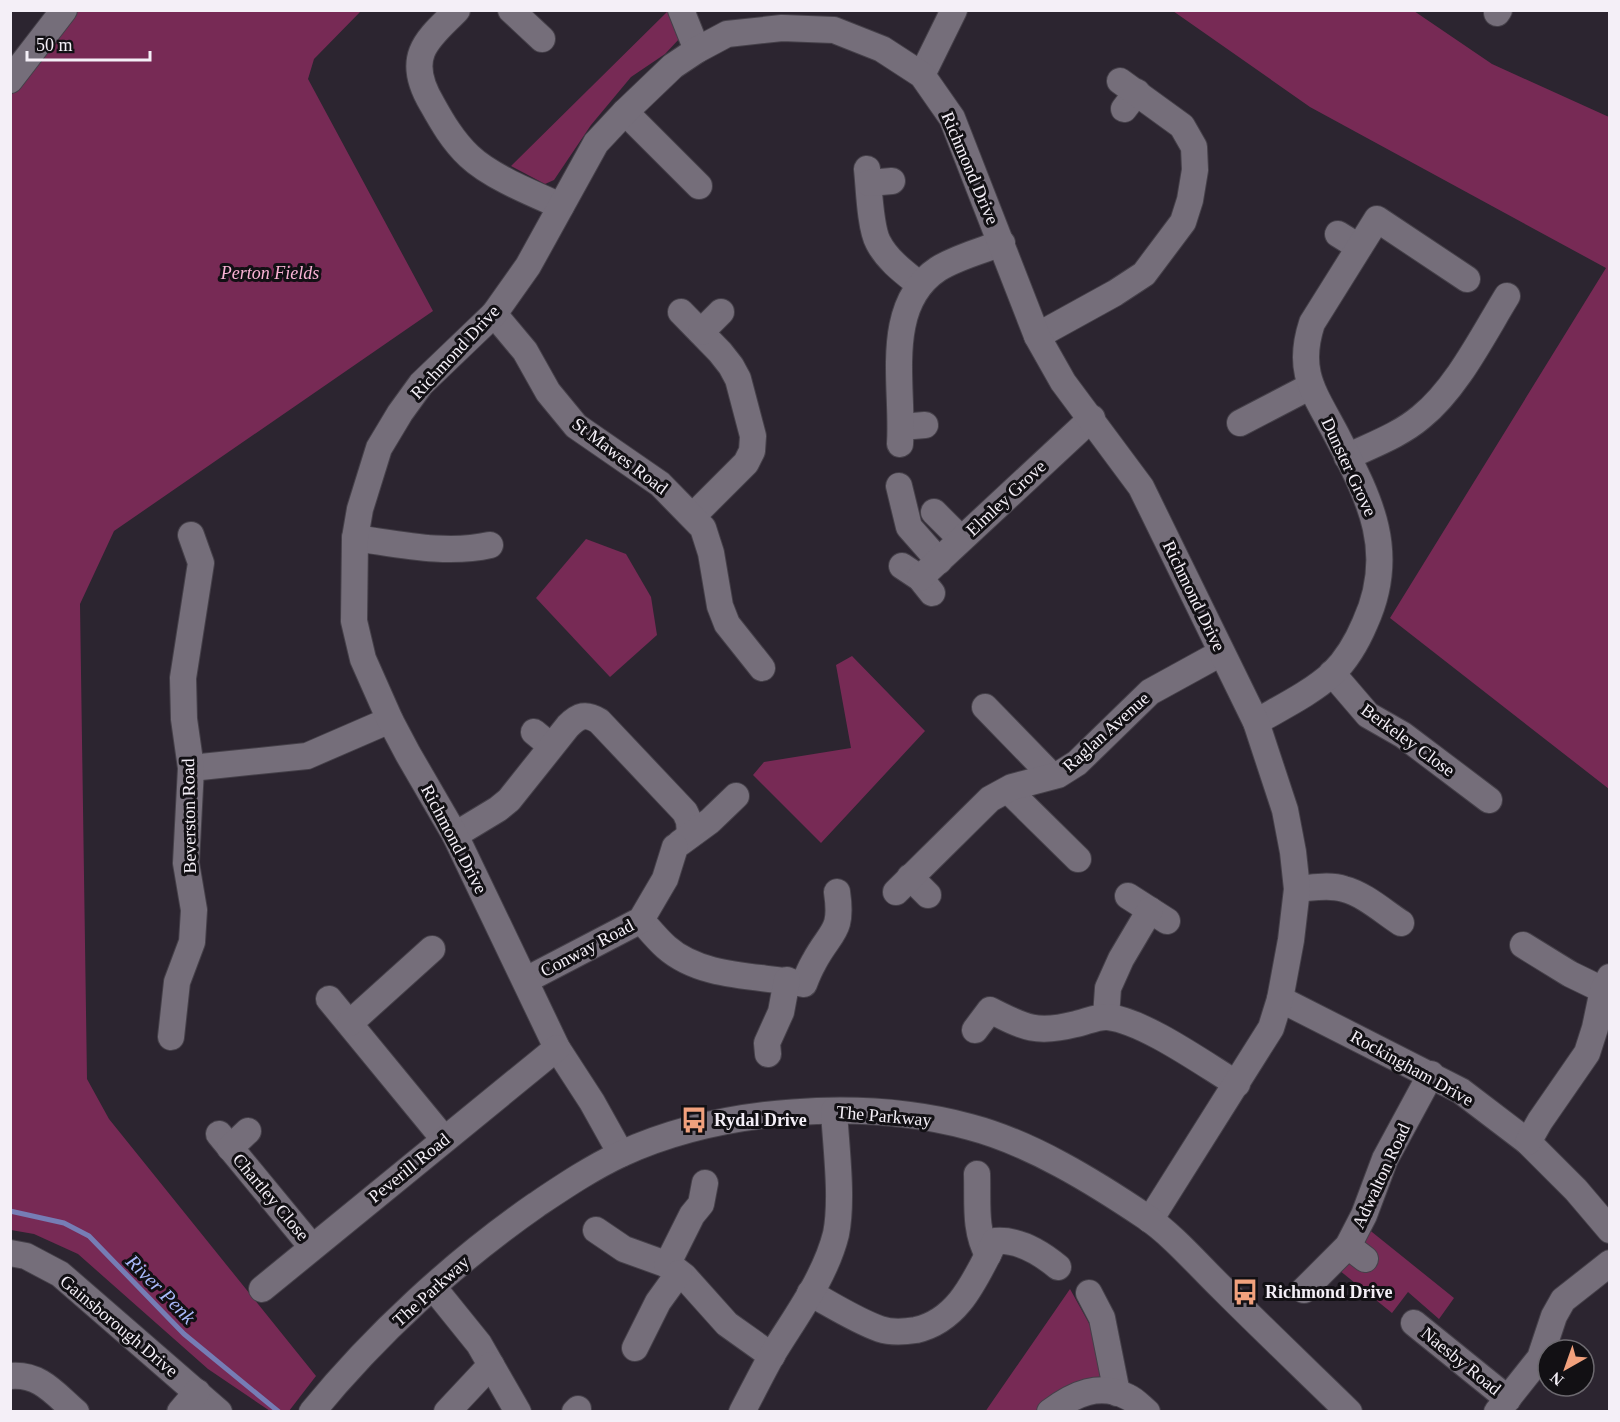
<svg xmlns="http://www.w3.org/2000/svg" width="1620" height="1422" font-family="'Times New Roman',serif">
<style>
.green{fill:#772a55}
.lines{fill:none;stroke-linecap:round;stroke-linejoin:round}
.stream{stroke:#767db5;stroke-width:5}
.minor-casing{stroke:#454049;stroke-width:28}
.minor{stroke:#756e7a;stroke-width:26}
.labels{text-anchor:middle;stroke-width:6;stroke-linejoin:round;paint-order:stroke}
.street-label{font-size:18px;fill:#f4eff7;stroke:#121014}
.park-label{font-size:18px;font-style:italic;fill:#fab3d5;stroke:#121014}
.poi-label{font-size:18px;font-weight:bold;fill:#f4eff7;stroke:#121014;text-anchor:start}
.water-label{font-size:20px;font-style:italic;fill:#aabafb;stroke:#121014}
</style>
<rect width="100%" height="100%" fill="#2c2530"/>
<!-- green -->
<g class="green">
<polygon points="75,11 361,11 314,59 308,79 433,311 114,531 80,604 87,1079 109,1119 316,1376 289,1411 270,1411 208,1369 78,1254 34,1234 11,1230 10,97"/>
<polygon points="668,11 680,38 665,54 631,77 591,125 554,180 545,184 511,166"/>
<polygon points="1173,11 1414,11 1492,64 1609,117 1609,789 1390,618 1606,268 1310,107"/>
<polygon points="586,539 626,554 651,597 657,635 610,677 536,598"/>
<polygon points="852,656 925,731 821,843 753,775 764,762 851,748 836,665"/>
<polygon points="1367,1228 1454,1298 1439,1319 1408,1292 1392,1313 1339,1270 1362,1247"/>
<polygon points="1070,1289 1101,1345 1100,1377 1055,1395 1036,1411 985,1412"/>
</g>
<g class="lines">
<!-- stream -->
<polyline class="stream" points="10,1211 64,1223 89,1236 184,1334 279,1412"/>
<!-- minor casing -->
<g class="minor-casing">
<g id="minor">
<path d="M457,10C446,22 428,36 422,52C415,70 423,89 432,104C442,122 453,141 469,156C491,177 534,194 561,206"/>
<polyline points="511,10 542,39"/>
<polyline points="681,10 697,50"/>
<polyline points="1497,13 1499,10"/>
<polyline points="922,75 954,10"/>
<polyline points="10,80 64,10"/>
<polyline points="1124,109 1137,92"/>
<polyline points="625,112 699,186"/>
<path d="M867,169C869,187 870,227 878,242C887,260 905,273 920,285"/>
<polyline points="869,183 892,181"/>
<polyline points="1338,234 1359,247"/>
<polyline points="681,312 720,352 731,366 738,379 753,436 752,451 746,463 693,516"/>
<polyline points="494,314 525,351 548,392 576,426 660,484 703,528 711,553 720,606 727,624 762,668"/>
<polyline points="701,332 721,312"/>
<polyline points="1037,336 1115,293 1144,274 1183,222 1190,200 1195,170 1194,147 1182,126 1120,81"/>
<polyline points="1240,423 1311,386"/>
<polyline points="901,427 925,425"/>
<path d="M900,444C904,387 882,306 938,269C957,257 981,251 1002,243"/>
<path d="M1347,457C1372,445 1400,435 1421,417C1457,388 1483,335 1507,296"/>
<polyline points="899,486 909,527 939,561"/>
<polyline points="934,512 961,539"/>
<path d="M355,538C399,544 446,555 490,545"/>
<polyline points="902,566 920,578 932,593"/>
<polyline points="920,578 1092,418"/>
<polyline points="1332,673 1368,715 1403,735 1489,800"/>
<polyline points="985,707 1052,776"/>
<path d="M1256,722C1282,707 1311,693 1333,673C1347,659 1357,642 1365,623C1398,551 1369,498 1336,434C1314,392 1296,372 1312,323L1377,219L1467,279"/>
<polyline points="534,732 551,746"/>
<polyline points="191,768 307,756 390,720"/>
<polyline points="1008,790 1078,859"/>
<path d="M455,835L498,809L509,800L568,726C579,715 586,713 599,721L685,812L689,821L690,835"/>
<polyline points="680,843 710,821 736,796"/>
<polyline points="910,877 928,895"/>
<path d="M1297,889C1312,888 1329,884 1344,889C1364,894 1384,912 1401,923"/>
<polyline points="896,892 990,799 1012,787 1058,775 1077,763 1150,692 1221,653"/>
<polyline points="1128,896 1167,921"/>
<path d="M641,920C649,929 657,939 666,947C702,979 759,975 804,984C807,976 810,969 814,962C831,930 843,933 837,892"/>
<polyline points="1523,945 1570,974 1603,990"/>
<polyline points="526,980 641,920 665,879 675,847"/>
<polyline points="329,999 444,1139"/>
<polyline points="1280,999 1461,1091 1528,1142 1576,1190 1610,1230"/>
<polyline points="1106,1017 1108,988 1121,959 1150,910"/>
<polyline points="350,1023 432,949"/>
<path d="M975,1030L990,1010C1025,1028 1037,1034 1076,1024C1086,1022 1098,1016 1108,1017C1144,1021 1204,1064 1237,1084"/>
<polyline points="171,1037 177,982 192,942 194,910 186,863 191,768 184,719 183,678 201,563 191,535"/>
<polyline points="768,1054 767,1043 781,1012 787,980"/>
<polyline points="219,1134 312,1247"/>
<polyline points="1528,1142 1540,1121 1587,1053 1595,1028 1603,990 1610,977"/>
<polyline points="230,1148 248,1131"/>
<polyline points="621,1154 592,1102 557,1048 455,835 408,754 390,720 363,659 354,621 355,538 360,509 379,448 400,413 421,384 494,314 528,266 596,143 625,112 673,66 697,50 727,34 782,28 834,30 882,49 922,75 952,118 1037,336 1063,382 1141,487 1256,722 1285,810 1293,852 1297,889 1291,940 1280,999 1271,1028 1150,1220"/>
<path d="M977,1174C978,1202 974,1230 988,1255"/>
<polyline points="596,1230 624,1249 671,1266 684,1276 727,1324 772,1356"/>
<polyline points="1348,1246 1365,1259"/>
<polyline points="10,1253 26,1256 60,1274 219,1412"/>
<polyline points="667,1265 692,1215 701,1204 705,1183"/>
<polyline points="433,1287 479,1344 518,1412"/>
<polyline points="262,1289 557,1048"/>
<polyline points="1304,1290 1348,1246 1364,1215 1385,1159 1431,1074"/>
<path d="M810,1293C832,1305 857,1321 880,1329C892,1333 904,1332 916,1330C960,1320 976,1277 995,1241C1019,1239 1040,1252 1058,1267"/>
<polyline points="1089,1293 1102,1318 1117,1393"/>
<polyline points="1414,1323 1508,1399"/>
<polyline points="635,1348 658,1302 679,1273"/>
<path d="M10,1376C40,1373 55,1394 76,1412"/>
<polyline points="180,1412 197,1392"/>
<path d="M312,1412C375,1335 454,1262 536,1205C563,1187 591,1168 621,1154C721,1108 863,1098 970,1127C1031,1143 1094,1182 1146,1217C1173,1235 1200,1267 1224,1290C1265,1331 1307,1371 1349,1412"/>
<polyline points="447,1412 491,1365"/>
<polyline points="575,1412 578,1409"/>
<path d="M742,1412C752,1393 762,1373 772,1355C795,1317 825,1278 836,1234C843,1199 836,1147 834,1111"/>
<path d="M1050,1412C1074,1394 1100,1382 1128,1397C1135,1400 1141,1407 1147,1412"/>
<polyline points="1497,1412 1540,1358 1554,1316 1563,1300 1610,1263"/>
</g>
</g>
<!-- minor -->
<use href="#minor" class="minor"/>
</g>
<!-- icons -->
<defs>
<g id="bus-bare" transform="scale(2.07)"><path d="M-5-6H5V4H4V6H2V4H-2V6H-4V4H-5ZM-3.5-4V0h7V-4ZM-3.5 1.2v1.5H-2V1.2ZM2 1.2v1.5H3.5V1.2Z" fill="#f1a17d" stroke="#121014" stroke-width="2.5" paint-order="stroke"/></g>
</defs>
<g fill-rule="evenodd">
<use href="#bus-bare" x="694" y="1120"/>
<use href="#bus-bare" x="1245" y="1292"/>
</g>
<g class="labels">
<!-- street labels -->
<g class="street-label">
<text transform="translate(970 168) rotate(67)" y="6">Richmond Drive</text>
<text transform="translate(455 352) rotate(-47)" y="6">Richmond Drive</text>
<text transform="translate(620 456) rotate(37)" y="6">St Mawes Road</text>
<text transform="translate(1349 467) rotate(65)" y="6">Dunster Grove</text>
<text transform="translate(1006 498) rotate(-43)" y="6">Elmley Grove</text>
<text transform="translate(1194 596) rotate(64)" y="6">Richmond Drive</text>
<text transform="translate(1106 732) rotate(-42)" y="6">Raglan Avenue</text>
<text transform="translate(1408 740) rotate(36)" y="6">Berkeley Close</text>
<text transform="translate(189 816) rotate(-91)" y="6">Beverston Road</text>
<text transform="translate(454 839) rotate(62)" y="6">Richmond Drive</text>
<text transform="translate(587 948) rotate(-28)" y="6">Conway Road</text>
<text transform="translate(1412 1068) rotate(29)" y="6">Rockingham Drive</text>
<text transform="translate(884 1116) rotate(5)" y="6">The Parkway</text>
<text transform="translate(409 1168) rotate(-39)" y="6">Peverill Road</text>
<text transform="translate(1381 1176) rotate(-65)" y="6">Adwalton Road</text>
<text transform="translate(271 1197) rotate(50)" y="6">Chartley Close</text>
<text transform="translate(431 1291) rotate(-42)" y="6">The Parkway</text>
<text transform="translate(119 1326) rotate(40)" y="6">Gainsborough Drive</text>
<text transform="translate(1461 1361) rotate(39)" y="6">Naesby Road</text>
</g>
<!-- park labels -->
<g class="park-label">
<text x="270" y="279">Perton Fields</text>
</g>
<!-- poi labels -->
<g class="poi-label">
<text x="714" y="1126">Rydal Drive</text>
<text x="1265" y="1298">Richmond Drive</text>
</g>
<!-- water labels -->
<g class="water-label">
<text transform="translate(161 1289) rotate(45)" y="7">River Penk</text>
</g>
</g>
<!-- border -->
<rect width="1620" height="1422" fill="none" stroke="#f4eff7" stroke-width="24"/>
<!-- north arrow -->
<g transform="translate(1566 1368) rotate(220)"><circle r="28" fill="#121014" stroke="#6c696f" stroke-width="1.5"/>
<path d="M0-4.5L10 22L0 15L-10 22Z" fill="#f1a17d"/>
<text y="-9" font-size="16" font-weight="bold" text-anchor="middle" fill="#f4eff7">N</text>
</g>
<!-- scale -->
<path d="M27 51v9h123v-9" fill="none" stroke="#f4eff7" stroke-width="3"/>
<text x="36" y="51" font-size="18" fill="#f4eff7" stroke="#121014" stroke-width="4.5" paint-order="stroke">50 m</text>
</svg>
